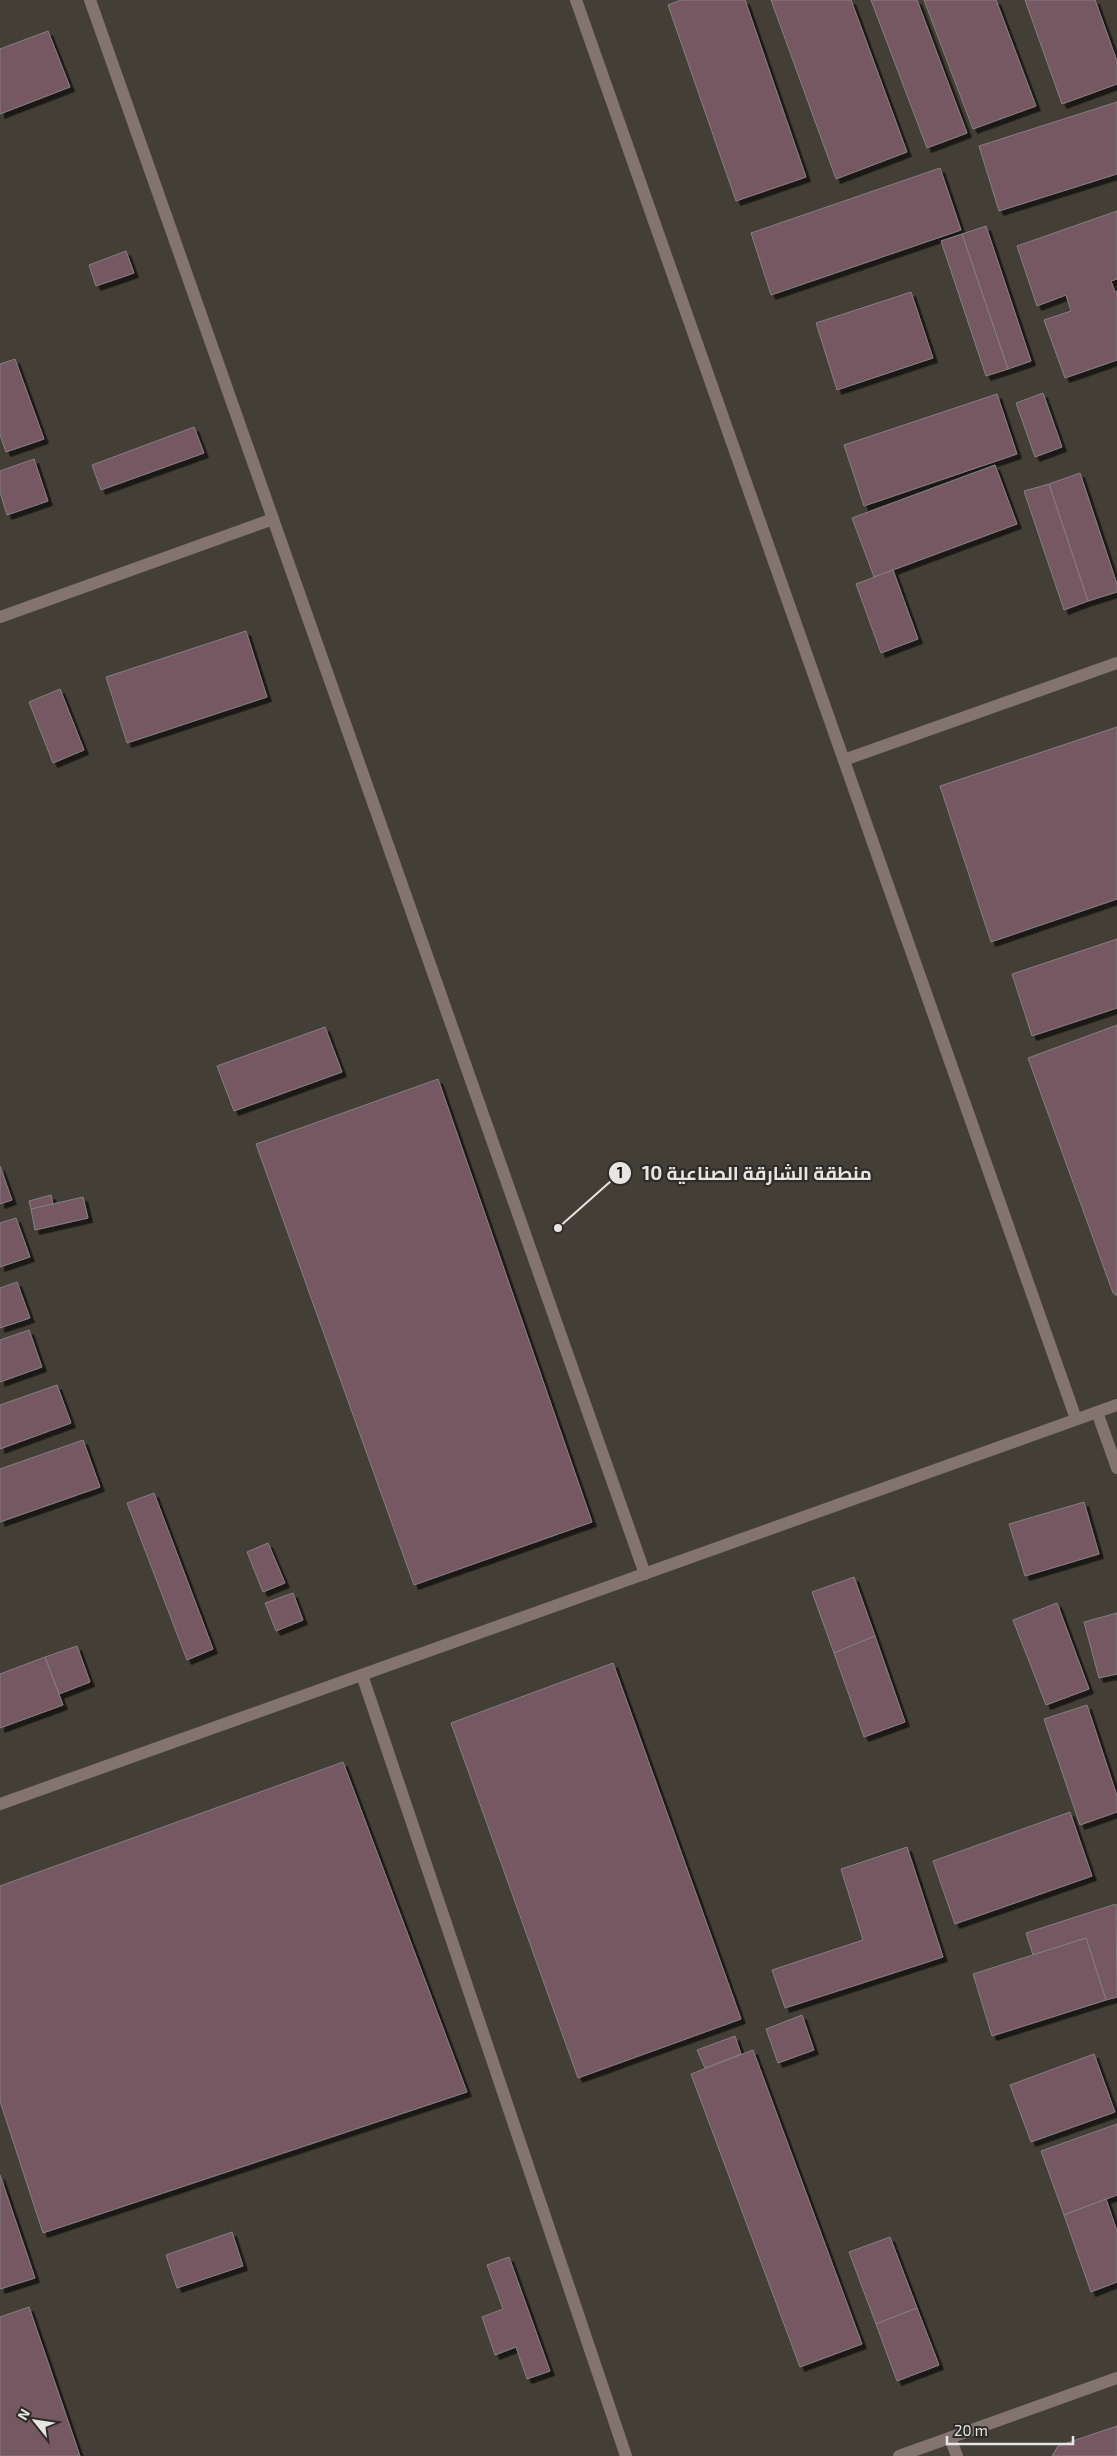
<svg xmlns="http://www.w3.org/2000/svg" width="1117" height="2456" font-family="'Exo 2',Cairo,sans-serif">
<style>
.built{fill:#443f36}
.building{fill:#765863;stroke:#847f81;filter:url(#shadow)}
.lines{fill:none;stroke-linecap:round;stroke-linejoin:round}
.minor{stroke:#837470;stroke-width:12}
.leader{fill:none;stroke:#e6e5e2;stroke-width:2}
.callout-dot{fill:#e6e5e2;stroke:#2e2c28;stroke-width:2}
.mark-label{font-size:15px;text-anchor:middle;font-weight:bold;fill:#111}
.callout-label{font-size:19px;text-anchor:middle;font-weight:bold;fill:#e6e5e2;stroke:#2e2c28;stroke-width:4.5;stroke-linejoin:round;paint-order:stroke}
</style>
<defs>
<filter id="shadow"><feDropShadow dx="4.5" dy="4.5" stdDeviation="0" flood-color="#0009"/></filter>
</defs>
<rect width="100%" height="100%" fill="#383632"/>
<!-- built -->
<rect class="built" x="0" y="0" width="1117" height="2456"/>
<!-- building -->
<g class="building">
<polygon points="681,0 745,0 806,177 736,201 668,5"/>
<polygon points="771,0 851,0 907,152 836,179"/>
<polygon points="871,0 917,0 967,133 927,148"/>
<polygon points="924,0 996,0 1036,106 973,129"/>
<polygon points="1025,0 1095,0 1117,61 1117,84 1062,104"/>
<polygon points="48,31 70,87 0,114 0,49"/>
<polygon points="1117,102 1117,174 999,211 979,146"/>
<polygon points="940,168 961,230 771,295 751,233"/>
<polygon points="1117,211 1117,279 1111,281 1115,292 1117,291 1117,360 1065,378 1044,320 1071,311 1066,295 1037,306 1017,246"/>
<polygon points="986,226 1031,361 1008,369 962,234"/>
<polygon points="962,234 1008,369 986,376 941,241"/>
<polygon points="126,251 134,273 96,286 89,265"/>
<polygon points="911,292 933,358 837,390 816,323"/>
<polygon points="15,359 44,439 6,452 0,435 0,364"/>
<polygon points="1043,393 1062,447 1035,457 1016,403"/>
<polygon points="997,394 1017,454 864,506 844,445"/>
<polygon points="194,427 204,453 101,490 92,465"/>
<polygon points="34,459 48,501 7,515 0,492 0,471"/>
<polygon points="995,465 1017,524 874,577 852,518"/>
<polygon points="1080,473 1117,584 1117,592 1088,601 1049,484"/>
<polygon points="1049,484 1088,601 1064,610 1024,491"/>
<polygon points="893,570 918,639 881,653 856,584"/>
<polygon points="246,631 267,697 127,743 106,677"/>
<polygon points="60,689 84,750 53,763 29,702"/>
<polygon points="1117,727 1117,899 991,942 940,786"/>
<polygon points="1117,939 1117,1008 1032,1036 1012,974"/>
<polygon points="1117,1025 1117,1296 1113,1293 1028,1058"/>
<polygon points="325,1027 342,1072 234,1111 217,1066"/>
<polygon points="438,1079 592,1522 414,1585 256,1144"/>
<polygon points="0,1166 12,1200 0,1204"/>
<polygon points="51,1195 53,1204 31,1209 29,1201"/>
<polygon points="83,1197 88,1218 35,1230 31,1209"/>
<polygon points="16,1218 30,1257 0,1267 0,1223"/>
<polygon points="17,1282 30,1318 0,1328 0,1288"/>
<polygon points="29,1330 42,1367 0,1382 0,1340"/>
<polygon points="57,1385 71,1423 0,1449 0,1405"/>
<polygon points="83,1440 100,1487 0,1522 0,1469"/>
<polygon points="154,1493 213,1649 187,1660 127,1503"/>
<polygon points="1084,1502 1099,1554 1025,1576 1009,1524"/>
<polygon points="268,1543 285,1583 263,1592 247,1552"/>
<polygon points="854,1577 875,1636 834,1653 812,1592"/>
<polygon points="293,1593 303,1620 276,1631 265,1603"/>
<polygon points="1057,1603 1089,1689 1046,1705 1013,1620"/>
<polygon points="1117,1613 1117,1674 1099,1678 1084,1622"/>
<polygon points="875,1636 905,1722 864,1737 834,1653"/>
<polygon points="77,1646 90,1682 59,1694 45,1657"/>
<polygon points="45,1657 63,1705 0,1728 0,1674"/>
<polygon points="613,1663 741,2019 578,2078 451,1723"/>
<polygon points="1087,1705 1117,1796 1117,1812 1080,1825 1044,1719"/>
<polygon points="343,1762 467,2092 43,2233 0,2101 0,1886"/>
<polygon points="1070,1812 1092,1876 955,1924 933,1861"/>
<polygon points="907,1847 943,1957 785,2008 772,1970 863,1940 841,1869"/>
<polygon points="1116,1904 1117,1997 1106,2000 1086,1938 1033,1955 1026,1933"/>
<polygon points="1086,1938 1106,2000 992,2036 973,1974"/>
<polygon points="802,2015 814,2050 778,2063 766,2029"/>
<polygon points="735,2036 741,2054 705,2068 697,2050"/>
<polygon points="753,2050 862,2344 800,2367 691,2074"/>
<polygon points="1094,2054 1115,2112 1031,2142 1010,2085"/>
<polygon points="1117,2124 1117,2195 1064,2215 1041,2151"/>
<polygon points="0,2175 35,2278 0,2289"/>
<polygon points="1106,2199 1117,2231 1117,2282 1091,2292 1064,2215"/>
<polygon points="232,2232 243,2266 177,2288 166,2255"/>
<polygon points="890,2237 917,2308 876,2324 849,2252"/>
<polygon points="509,2257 550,2371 527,2379 516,2347 495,2355 482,2317 503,2309 487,2265"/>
<polygon points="29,2307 80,2456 0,2456 0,2317"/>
<polygon points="917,2308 939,2365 897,2381 876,2324"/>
<polygon points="1117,2426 1117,2456 1052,2456 1058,2446"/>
</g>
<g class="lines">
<!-- minor -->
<g class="minor">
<polyline points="90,0 645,1574"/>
<polyline points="576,0 1076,1419"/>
<polyline points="0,617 273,519"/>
<polyline points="844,760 1117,663"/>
<polyline points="1097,1412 1117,1468"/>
<polyline points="362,1675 626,2456"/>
<polyline points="0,1804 1117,1405"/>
<polyline points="950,2438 957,2456"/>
<polyline points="899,2456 1117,2378"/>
</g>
</g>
<!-- callouts -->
<path class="leader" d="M558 1228L620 1173"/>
<g class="callout-dot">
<circle cx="558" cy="1228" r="5"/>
<circle cx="620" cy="1173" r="12"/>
</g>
<g class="mark-label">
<text x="620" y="1178">1</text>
</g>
<g class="callout-label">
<text x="757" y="1180">منطقة الشارقة الصناعية 10</text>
</g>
<!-- north arrow -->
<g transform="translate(35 2421) rotate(300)" stroke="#2e2c28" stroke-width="4" paint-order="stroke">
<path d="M0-4L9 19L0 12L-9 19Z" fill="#e6e5e2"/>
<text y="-8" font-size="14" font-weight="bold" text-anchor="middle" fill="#e6e5e2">N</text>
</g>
<!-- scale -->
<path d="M947 2436v8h126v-8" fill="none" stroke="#e6e5e2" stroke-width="2.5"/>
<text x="954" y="2436" font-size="15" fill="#e6e5e2" stroke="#2e2c28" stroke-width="4" paint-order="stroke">20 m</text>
</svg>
